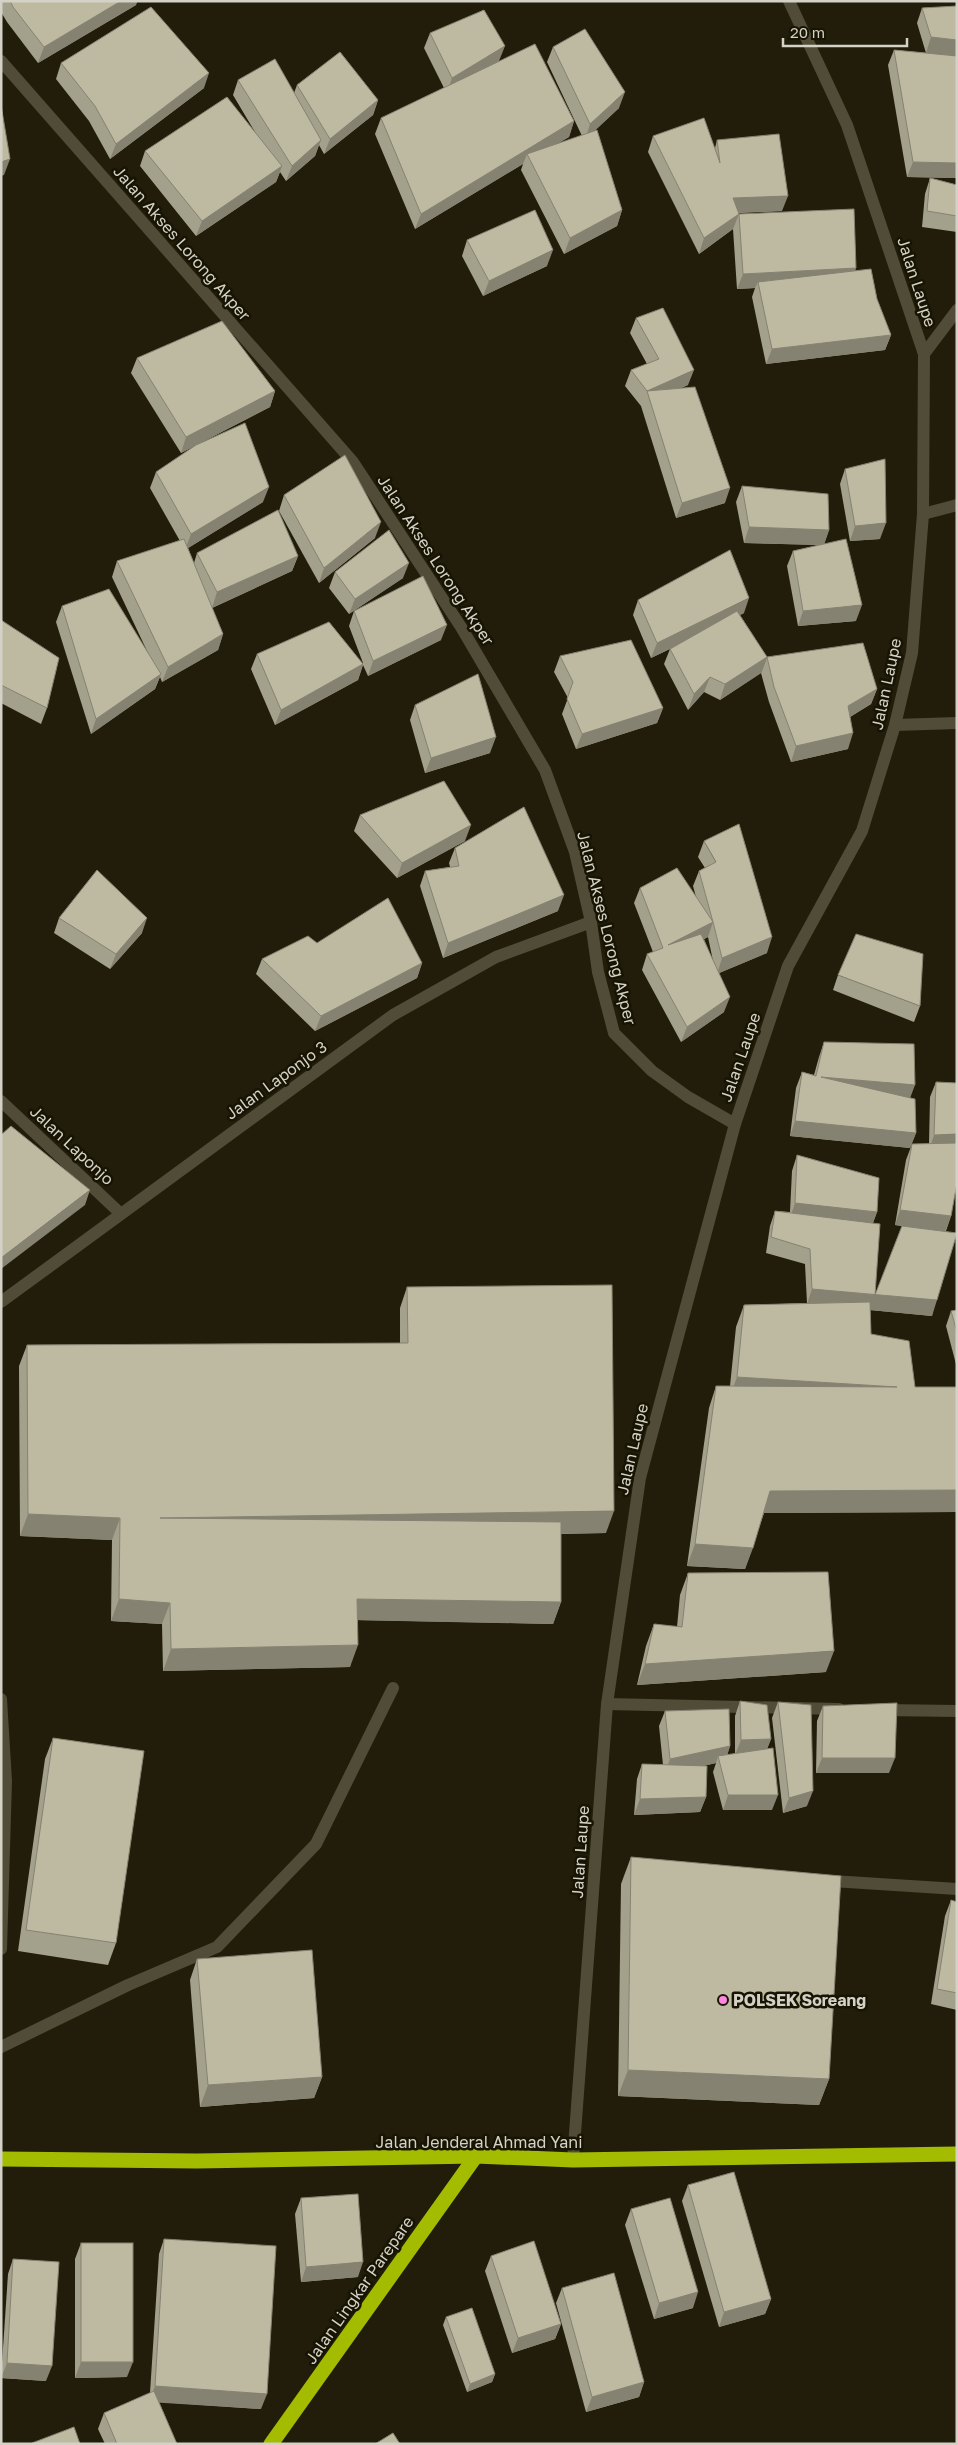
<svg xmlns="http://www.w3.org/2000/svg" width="958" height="2445" font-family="'Golos Text',sans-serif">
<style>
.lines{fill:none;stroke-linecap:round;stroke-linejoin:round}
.minor{stroke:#504c37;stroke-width:12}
.highway{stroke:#a3bc00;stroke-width:15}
.wall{fill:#a3a08b;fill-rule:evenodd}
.shaded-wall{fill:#858271}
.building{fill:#bebaa2;stroke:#858271}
.poi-dot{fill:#fe86e0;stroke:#181403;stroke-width:2}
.labels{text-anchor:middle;stroke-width:5;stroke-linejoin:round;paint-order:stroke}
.street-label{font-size:16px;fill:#d4d2c6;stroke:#181403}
.poi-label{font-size:16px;font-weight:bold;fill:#d4d2c6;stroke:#181403;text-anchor:start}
</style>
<rect width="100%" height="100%" fill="#221d0a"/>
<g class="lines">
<!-- minor -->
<g class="minor">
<polyline points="1,61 353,462 461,627 545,770 575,852 591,922 598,972 614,1033 652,1071 688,1097 735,1124"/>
<polyline points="924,354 957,310"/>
<polyline points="923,514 957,505"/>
<polyline points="895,725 957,723"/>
<polyline points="1,1101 120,1213"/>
<polyline points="1,1302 393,1015 496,957 591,922"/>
<polyline points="1,1699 6,1781 1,1949"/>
<polyline points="607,1704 839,1709"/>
<polyline points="882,1710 957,1711"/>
<polyline points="832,1881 957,1889"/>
<polyline points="1,2047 128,1985 217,1947 316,1844 393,1688"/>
<polyline points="573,2160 607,1704 640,1478 735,1124 788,966 862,831 895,725 912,653 923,514 924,354 847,125 789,1"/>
</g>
<!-- highway -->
<g class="highway">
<polyline points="1,2159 197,2161 476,2156 573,2160 957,2154"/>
<polyline points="271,2444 476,2156"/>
</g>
</g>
<!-- wall -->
<g class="wall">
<polygon points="1,1 137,1 136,5 38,63 7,22 1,12"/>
<polygon points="957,6 957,178 907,177 888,65 894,50 939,54 926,53 917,23 922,8"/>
<polygon points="430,33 499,61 574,121 569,137 555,145 582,136 547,62 553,47 619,108 593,132 622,210 617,226 564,254 521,170 523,164 415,229 375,134 381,118 444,88 424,48"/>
<polygon points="61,63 204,88 110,159 89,121 56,79"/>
<polygon points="238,80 294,93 297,85 378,100 373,115 324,154 319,145 315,156 286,181 280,172 276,182 196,236 140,166 145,151 258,137 233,95"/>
<polygon points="653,136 715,148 717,140 782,211 738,213 739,214 856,268 855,270 877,299 891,335 885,350 766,364 752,297 755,288 737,289 733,229 699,254 648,152"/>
<polygon points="930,178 957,185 957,232 922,227 925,194"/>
<polygon points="467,240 547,266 483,296 462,256"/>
<polygon points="636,318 688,385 681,388 725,503 676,518 641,406 625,386 631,370 647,364 630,333"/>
<polygon points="137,358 275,391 270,407 181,453 131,373"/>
<polygon points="845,469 880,539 850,541 840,484"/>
<polygon points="156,472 263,502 188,548 194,563 197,553 298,556 292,571 212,608 223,634 218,650 162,682 160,677 155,689 91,734 56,622 62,606 148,653 112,577 117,561 180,541 150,488"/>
<polygon points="742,486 829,530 824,544 856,621 798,626 787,566 793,551 819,545 744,543 736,502"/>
<polygon points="284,495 375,538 319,583 279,511"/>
<polygon points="335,572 403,578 349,614 329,588"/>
<polygon points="638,600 744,613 740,615 767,657 761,673 720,700 704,692 688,710 664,664 670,649 651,658 633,615"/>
<polygon points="354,611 441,640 368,676 363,665 358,680 275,725 251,669 257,654 363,663 349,626"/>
<polygon points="1,620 47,708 41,724 1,703"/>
<polygon points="560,656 663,708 657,723 576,749 562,714 568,698 554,672"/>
<polygon points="767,657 877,689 871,704 850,717 848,749 791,762 769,702 761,673"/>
<polygon points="415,705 490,753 425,773 410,720"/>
<polygon points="360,815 465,841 397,878 354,831"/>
<path d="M704,841L767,953L719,973L724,1012L681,1042L642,970L647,954L653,952L634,903L640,888L696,897L693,886L699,871L705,868L698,857ZM708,937L713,961L704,939Z"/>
<polygon points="455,848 558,911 443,958 420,886 425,871 450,867 449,863"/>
<polygon points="59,918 142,933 110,969 54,933"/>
<polygon points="317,943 422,963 417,978 315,1031 256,974 262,959"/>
<polygon points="838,975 920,1006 914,1022 833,990"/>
<polygon points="824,1042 910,1098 916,1133 910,1148 790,1136 796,1088 802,1072 814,1075 819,1057"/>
<polygon points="936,1082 951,1216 946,1231 932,1316 870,1310 871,1334 915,1387 957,1387 956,1512 764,1513 745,1569 687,1566 709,1408 716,1386 730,1386 736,1327 744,1305 807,1303 805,1264 766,1253 770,1226 775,1211 790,1212 792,1171 797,1155 877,1212 873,1223 875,1295 902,1226 895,1225 906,1160 912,1144 929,1144 930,1097"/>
<polygon points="407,1287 606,1533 561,1534 561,1602 553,1624 358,1620 350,1667 163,1671 162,1624 111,1621 112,1540 20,1536 19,1366 27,1345 400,1343 400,1308"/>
<polygon points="957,1310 957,1368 946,1326 951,1311"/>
<polygon points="688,1573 826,1672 637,1685 646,1646 654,1624 677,1627 680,1595"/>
<polygon points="740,1701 771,1739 767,1749 772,1810 723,1810 713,1772 716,1763 703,1766 706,1797 700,1812 634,1815 637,1779 642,1764 663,1765 659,1726 665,1711 730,1746 727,1755 735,1754 735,1716"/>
<polygon points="778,1702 807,1806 783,1813 772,1718"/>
<polygon points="823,1706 889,1773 816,1773 817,1721"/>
<polygon points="53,1738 116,1943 108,1965 18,1951 45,1759"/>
<polygon points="631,1857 829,2079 819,2105 618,2096 621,1884"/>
<polygon points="951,1900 957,1902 957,2010 931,2004 945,1916"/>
<polygon points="197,1959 322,2077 314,2098 200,2107 190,1980"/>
<polygon points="688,2185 771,2299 765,2314 719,2327 682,2201"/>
<polygon points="301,2198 358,2277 301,2282 295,2214"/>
<polygon points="631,2209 693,2308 654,2319 625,2225"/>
<polygon points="164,2239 261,2409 159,2402 177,2444 105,2444 98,2429 104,2413 150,2393 159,2254"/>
<polygon points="81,2243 127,2377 75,2378 75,2259"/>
<polygon points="491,2256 561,2324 555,2339 512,2353 485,2271"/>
<polygon points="13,2259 46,2381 1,2378 8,2274"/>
<polygon points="562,2288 644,2382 639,2397 586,2412 556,2303"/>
<polygon points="446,2317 495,2374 492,2382 467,2392 443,2325"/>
</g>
<!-- shaded-wall -->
<g class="shaded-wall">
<polygon points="121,1 137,1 136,5 38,63 44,47"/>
<polygon points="931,37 957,40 957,57 926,53"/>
<polygon points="505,46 499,61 447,93 452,78"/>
<polygon points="209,73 204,88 110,159 116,144"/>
<polygon points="625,92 619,108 585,140 590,124"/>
<polygon points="378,100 373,115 324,154 330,139"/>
<polygon points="574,121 569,137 530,160 527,154 523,164 415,229 421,214"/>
<polygon points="321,140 315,156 286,181 292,166"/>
<polygon points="10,159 4,175 1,176 1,162"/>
<polygon points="913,162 957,163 957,178 907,177"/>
<polygon points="282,166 276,182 196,236 202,221"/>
<polygon points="788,196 782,211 727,213 733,198"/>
<polygon points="622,210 617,226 564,254 570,238"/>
<polygon points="739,214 733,229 699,254 704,238"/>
<polygon points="553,250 547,266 483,296 489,281"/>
<polygon points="856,268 850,284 758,282 755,288 737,289 743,274"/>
<polygon points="891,335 885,350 766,364 772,349"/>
<polygon points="694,370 688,385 650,402 647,391"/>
<polygon points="275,391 270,407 181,453 186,437"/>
<polygon points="269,487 263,502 185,550 191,534"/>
<polygon points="730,488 725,503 676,518 682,503"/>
<polygon points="381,522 375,538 319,583 324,568"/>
<polygon points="886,523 880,539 850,541 855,526"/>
<polygon points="749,527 829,530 824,545 744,543"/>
<polygon points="298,556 292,571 212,608 217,592"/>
<polygon points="409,563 403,578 349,614 355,599"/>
<polygon points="749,598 744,613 651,658 657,643"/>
<polygon points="862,605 856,621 798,626 803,611"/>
<polygon points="447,625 441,640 368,676 373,661"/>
<polygon points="223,634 218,650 162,682 168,667"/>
<polygon points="767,657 761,673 720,700 725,684"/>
<polygon points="363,664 358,680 275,725 281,710"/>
<polygon points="161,674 155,689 91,734 96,719"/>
<polygon points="710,677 704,692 688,710 694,694"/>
<polygon points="877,689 871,704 842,722 848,706"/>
<polygon points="663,708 657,723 576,749 582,734"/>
<polygon points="853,733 848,749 791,762 796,746"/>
<polygon points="496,737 490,753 425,773 431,758"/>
<polygon points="471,825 465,841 397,878 402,863"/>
<polygon points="564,895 558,911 443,958 448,943"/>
<polygon points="147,918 142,933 110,969 116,954"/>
<polygon points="713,922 708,937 663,961 668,945"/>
<polygon points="772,937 767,953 717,974 722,958"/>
<polygon points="422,963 417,978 315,1031 321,1016"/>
<polygon points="730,997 724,1012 681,1042 687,1027"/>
<polygon points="821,1077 915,1085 909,1101"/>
<polygon points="795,1121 916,1133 910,1148 790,1136"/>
<polygon points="957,1134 957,1149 929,1151 934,1135"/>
<polygon points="90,1190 85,1205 1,1269 1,1258"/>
<polygon points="795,1203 877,1212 871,1228 790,1218"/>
<polygon points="900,1210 951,1216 945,1232 895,1225"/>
<polygon points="812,1289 937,1300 932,1316 807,1304"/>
<polygon points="737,1377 897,1387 729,1399"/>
<polygon points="957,1490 956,1512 762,1513 770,1491"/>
<polygon points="614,1511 606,1533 153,1540 160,1518"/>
<polygon points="28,1514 120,1518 112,1540 20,1536"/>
<polygon points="695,1544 753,1548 745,1569 687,1566"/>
<polygon points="119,1599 170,1603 162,1624 111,1621"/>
<polygon points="357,1599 561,1602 553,1624 349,1620"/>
<polygon points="358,1645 350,1667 163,1671 171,1649"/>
<polygon points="834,1651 826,1672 637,1685 645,1664"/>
<polygon points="771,1739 765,1754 735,1755 741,1740"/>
<polygon points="730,1746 725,1762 718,1756 716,1763 664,1775 670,1759"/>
<polygon points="822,1758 895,1758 889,1773 816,1773"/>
<polygon points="813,1791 807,1806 783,1813 789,1798"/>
<polygon points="728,1795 778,1795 772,1810 723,1810"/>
<polygon points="706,1797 700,1812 634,1815 640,1799"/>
<polygon points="628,2070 829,2079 819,2105 618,2096"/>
<polygon points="322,2077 314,2098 200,2107 208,2085"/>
<polygon points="363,2262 358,2277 301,2282 306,2267"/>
<polygon points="698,2292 693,2308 654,2319 659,2303"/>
<polygon points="771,2299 765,2314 719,2327 724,2312"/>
<polygon points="561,2324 555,2339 512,2353 518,2338"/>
<polygon points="81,2362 133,2362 127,2377 75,2378"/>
<polygon points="7,2363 52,2366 46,2381 1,2378"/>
<polygon points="495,2374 492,2382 467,2392 470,2384"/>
<polygon points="644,2382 639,2397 586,2412 592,2397"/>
<polygon points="155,2386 267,2394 261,2409 149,2402"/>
</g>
<!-- building -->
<g class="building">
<polygon points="10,1 121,1 44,47 13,7"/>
<polygon points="957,6 957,40 931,37 922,8"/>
<polygon points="151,7 209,73 116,144 95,106 61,63"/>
<polygon points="484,10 505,46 452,78 430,33"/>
<polygon points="585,29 625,92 590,124 553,47"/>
<polygon points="535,44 574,121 421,214 381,118"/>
<polygon points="894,50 957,56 957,163 913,162"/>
<polygon points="340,52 378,100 330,139 297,85"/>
<polygon points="275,59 321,140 292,166 238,80"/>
<polygon points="227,97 282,166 202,221 145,151"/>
<polygon points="1,105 10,159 1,162"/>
<polygon points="704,118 720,163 717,140 779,134 788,196 733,198 739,214 854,209 856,268 743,274 739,214 704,238 653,136"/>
<polygon points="597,130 622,210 570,238 527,154"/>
<polygon points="930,178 957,185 957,216 927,211"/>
<polygon points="535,210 553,250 489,281 467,240"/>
<polygon points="871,269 877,299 891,335 772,349 758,282"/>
<polygon points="663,308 694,370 647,391 631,370 659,359 636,318"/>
<polygon points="222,321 275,391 186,437 137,358"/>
<polygon points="695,387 730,488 682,503 647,391"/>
<polygon points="245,423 269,487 191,534 156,472 196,445"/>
<polygon points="345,455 381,522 324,568 284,495"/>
<polygon points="885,459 886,523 855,526 845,469"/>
<polygon points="742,486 828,494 829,530 749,527"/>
<polygon points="278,510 298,556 217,592 197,553"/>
<polygon points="389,530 409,563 355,599 335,572"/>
<polygon points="184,539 223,634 168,667 117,561"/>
<polygon points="846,539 862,605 803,611 793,551"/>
<polygon points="730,550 749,598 657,643 638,600"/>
<polygon points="423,576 447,625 373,661 354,611"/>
<polygon points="109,589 161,674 96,719 62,606"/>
<polygon points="737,611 767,657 725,684 710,677 694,694 670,649"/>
<polygon points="1,620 59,658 47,708 1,685"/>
<polygon points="329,622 363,664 281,710 257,654"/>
<polygon points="631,640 663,708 582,734 567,699 573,682 560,656"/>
<polygon points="863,643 877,689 848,706 853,733 796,746 774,687 767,657"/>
<polygon points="478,674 496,737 431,758 415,705"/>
<polygon points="444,781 471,825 402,863 360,815"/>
<polygon points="524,807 564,895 448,943 425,871 459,866 455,848"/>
<polygon points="739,824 772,937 722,958 713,922 668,945 701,934 730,997 687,1027 647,954 663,948 640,888 677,868 713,922 699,871 716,862 704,841"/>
<polygon points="97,870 147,918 116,954 59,918"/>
<polygon points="388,898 422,963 321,1016 262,959 308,936 317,943"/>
<polygon points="856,934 923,954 920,1006 838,975"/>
<polygon points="824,1042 914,1044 915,1085 821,1077 915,1099 916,1133 795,1121 802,1072 816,1076"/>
<polygon points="936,1082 957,1083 957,1134 934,1135"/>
<polygon points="11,1126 90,1190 1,1258 1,1135"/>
<polygon points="957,1143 957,1183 951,1216 900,1210 912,1144"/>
<polygon points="797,1155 879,1178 877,1212 795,1203"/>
<polygon points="775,1211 880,1224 875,1295 902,1226 957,1233 937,1300 812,1289 810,1249 771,1237"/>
<polygon points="612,1285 614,1511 160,1518 561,1522 561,1602 357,1599 358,1645 171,1649 170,1603 119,1599 120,1518 28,1514 27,1345 408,1343 407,1287"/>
<polygon points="870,1302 871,1334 909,1341 915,1387 957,1387 957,1490 770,1491 753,1548 695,1544 716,1386 897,1387 737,1377 744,1305"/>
<polygon points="957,1310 957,1332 951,1311"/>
<polygon points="828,1572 834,1651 645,1664 654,1624 682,1627 688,1573"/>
<polygon points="740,1701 767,1705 771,1739 741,1740"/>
<polygon points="778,1702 811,1705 813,1791 789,1798"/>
<polygon points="897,1703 895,1758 822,1758 823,1706"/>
<polygon points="729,1709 730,1746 670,1759 665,1711"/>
<polygon points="53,1738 144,1751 116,1943 26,1930"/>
<polygon points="773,1748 778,1795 728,1795 718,1756"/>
<polygon points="642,1764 707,1766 706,1797 640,1799"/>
<polygon points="631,1857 841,1876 829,2079 628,2070"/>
<polygon points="951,1900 957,1902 957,1993 937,1989"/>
<polygon points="312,1950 322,2077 208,2085 197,1959"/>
<polygon points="734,2172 771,2299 724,2312 688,2185"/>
<polygon points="358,2194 363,2262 306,2267 301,2198"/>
<polygon points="670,2198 698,2292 659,2303 631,2209"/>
<polygon points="164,2239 276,2246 267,2394 155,2386"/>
<polygon points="534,2241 561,2324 518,2338 491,2256"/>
<rect x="81" y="2243" width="52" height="119"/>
<polygon points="13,2259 59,2262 52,2366 7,2363"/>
<polygon points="614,2273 644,2382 592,2397 562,2288"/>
<polygon points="472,2308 495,2374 470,2384 446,2317"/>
<polygon points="154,2391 177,2444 117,2444 104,2413"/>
<polygon points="74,2427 80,2444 32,2444 32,2443"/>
<polygon points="393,2433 400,2444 375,2444"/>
</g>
<!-- markers -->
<circle class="poi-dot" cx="723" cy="2000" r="5"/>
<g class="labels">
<!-- street labels -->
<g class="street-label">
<text transform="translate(182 243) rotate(49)" y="6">Jalan Akses Lorong Akper</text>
<text transform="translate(917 282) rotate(72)" y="6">Jalan Laupe</text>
<text transform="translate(436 560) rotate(57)" y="6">Jalan Akses Lorong Akper</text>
<text transform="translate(886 684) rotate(-78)" y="6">Jalan Laupe</text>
<text transform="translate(607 928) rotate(76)" y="6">Jalan Akses Lorong Akper</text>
<text transform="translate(740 1057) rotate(-71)" y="6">Jalan Laupe</text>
<text transform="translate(276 1080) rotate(-36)" y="6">Jalan Laponjo 3</text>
<text transform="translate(72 1145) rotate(43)" y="6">Jalan Laponjo</text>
<text transform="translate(632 1449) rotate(-77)" y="6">Jalan Laupe</text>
<text transform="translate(580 1852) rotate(-86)" y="6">Jalan Laupe</text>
<text x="479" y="2148">Jalan Jenderal Ahmad Yani</text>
<text transform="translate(359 2290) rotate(-55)" y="6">Jalan Lingkar Parepare</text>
</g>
<!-- poi labels -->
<g class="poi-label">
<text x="733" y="2006">POLSEK Soreang</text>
</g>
</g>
<!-- border -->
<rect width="958" height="2445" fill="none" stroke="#d4d2c6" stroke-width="5"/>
<!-- scale -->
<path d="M783 38v8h124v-8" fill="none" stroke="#d4d2c6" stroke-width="2.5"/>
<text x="790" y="38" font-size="15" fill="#d4d2c6" stroke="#181403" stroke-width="4" paint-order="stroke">20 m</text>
</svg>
